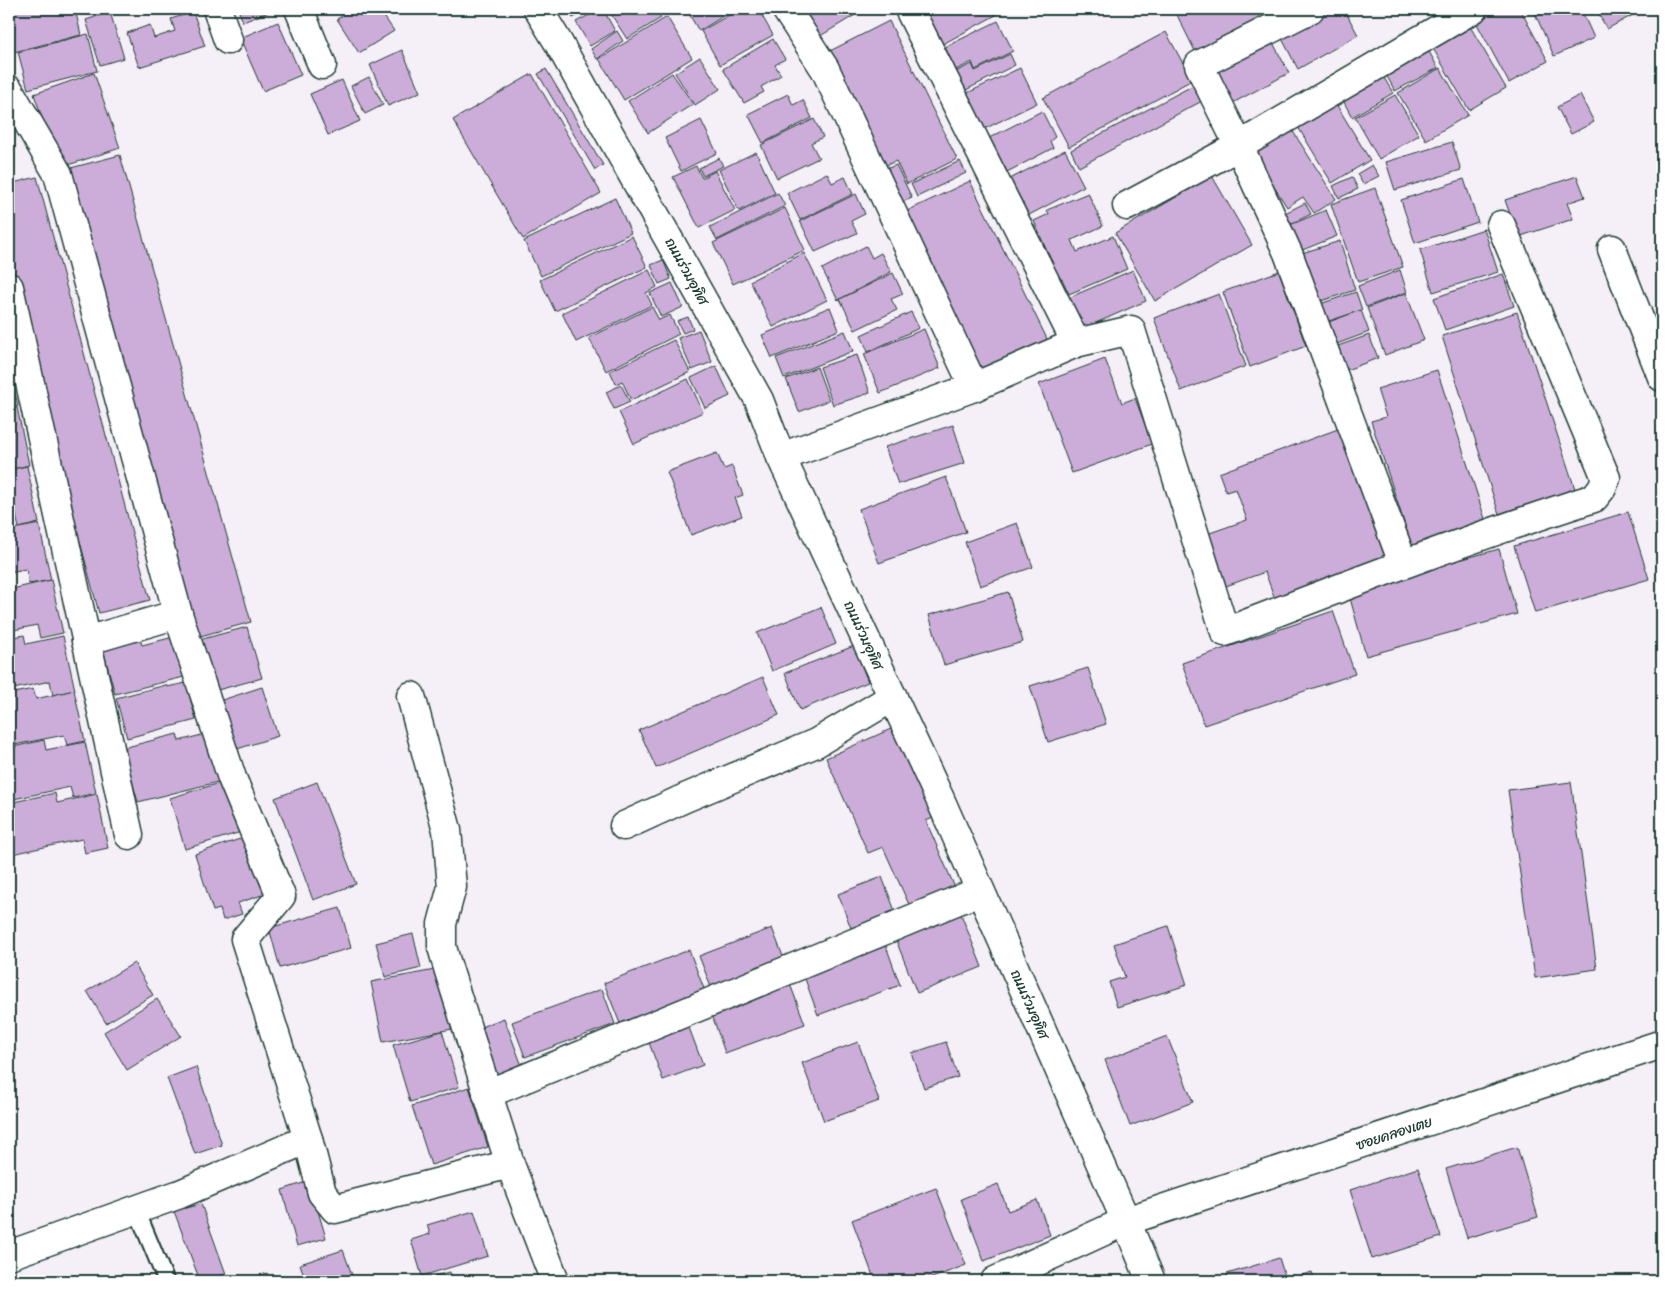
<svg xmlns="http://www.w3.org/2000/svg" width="1671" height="1290" font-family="Sriracha,'Playpen Sans Thai',sans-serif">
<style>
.building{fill:#ccadd9;stroke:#1f3d34}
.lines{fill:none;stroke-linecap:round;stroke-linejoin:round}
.lane-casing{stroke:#1f3d34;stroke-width:19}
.street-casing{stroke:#1f3d34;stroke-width:31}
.lane{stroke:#fff;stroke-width:15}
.street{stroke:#fff;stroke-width:28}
.labels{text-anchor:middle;stroke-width:5;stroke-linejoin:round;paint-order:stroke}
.street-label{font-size:14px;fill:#1f3d34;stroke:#fff}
</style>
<rect width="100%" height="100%" fill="#f5eff7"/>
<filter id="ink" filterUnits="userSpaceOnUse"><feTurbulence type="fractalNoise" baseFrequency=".02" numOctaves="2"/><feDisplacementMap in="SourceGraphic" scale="10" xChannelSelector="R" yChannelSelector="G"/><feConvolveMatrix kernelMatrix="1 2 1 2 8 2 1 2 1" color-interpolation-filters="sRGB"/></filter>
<g filter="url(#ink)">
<!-- building -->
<g class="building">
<polygon points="14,9 75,9 81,35 14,52 9,33 9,10"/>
<polygon points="238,9 270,9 271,11 243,22"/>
<polygon points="353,9 379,9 394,31 359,53 337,19"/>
<polygon points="567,9 588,9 573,18"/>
<polygon points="600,9 603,9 615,31 590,46 576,22"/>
<polygon points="613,9 655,9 661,18 627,39 609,11"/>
<polygon points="686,9 735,9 699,31"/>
<polygon points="740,9 758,9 773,35 720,65 701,31"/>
<polygon points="800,9 865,9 817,38"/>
<polygon points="922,9 993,9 996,15 941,45"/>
<polygon points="1188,9 1255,9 1261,20 1196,53 1177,15"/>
<polygon points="1323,9 1344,9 1358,35 1298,69 1279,33"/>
<polygon points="1501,9 1520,9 1548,61 1509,83 1476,22"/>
<polygon points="1533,9 1581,9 1594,38 1554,56"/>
<polygon points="1596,9 1644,9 1607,29"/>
<polygon points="110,12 124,58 100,65 86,20"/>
<polygon points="193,12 205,46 139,67 127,33 150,25 154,38 175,31 171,19"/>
<polygon points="667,17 692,58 624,100 599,59"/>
<polygon points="889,21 957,159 907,184 896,161 882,167 826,53"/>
<polygon points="998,21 1013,51 975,70 972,62 956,70 945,47"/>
<polygon points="278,22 301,75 263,91 240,38"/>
<polygon points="1468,23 1506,88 1469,110 1431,45"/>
<polygon points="617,31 623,41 597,59 591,49"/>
<polygon points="1166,32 1192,80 1069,147 1043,98"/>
<polygon points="88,34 97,71 28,89 18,52"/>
<polygon points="773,39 785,59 775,65 781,75 761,87 764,92 744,103 723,69"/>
<polygon points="1271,39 1289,73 1227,106 1209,72"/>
<polygon points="1426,46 1438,68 1395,91 1383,69"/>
<polygon points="402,50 420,92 388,106 370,65"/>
<polygon points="1010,54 1015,65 962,92 953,73 972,64 975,71"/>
<polygon points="700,57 720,89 695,105 675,73"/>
<polygon points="1020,68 1037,103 980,131 963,95"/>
<polygon points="1440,68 1468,115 1426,140 1398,93"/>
<polygon points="546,69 603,165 595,170 538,74"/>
<polygon points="1380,71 1393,93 1352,117 1340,95"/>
<polygon points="94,73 120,148 59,168 34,94"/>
<polygon points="672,73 693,104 648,133 628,101"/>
<polygon points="532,74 601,193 523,239 453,120"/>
<polygon points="369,77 383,105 365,114 351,86"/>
<polygon points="342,80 360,121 328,135 310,94"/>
<polygon points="1194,85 1202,101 1079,167 1071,150"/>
<polygon points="788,94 793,105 803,100 812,118 763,143 748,114"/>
<polygon points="1395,95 1419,135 1379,159 1355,117"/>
<polygon points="1580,95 1594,122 1571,134 1557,107"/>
<polygon points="1333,99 1370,160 1332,183 1295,122"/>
<polygon points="1042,111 1055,137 1050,141 1053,148 1007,172 989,138"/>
<polygon points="814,119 823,137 811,143 819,158 777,178 761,145"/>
<polygon points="701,120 717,153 681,171 665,138"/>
<polygon points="1292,130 1336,199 1314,213 1303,197 1287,207 1253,154"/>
<polygon points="1452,142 1461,170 1395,190 1386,162"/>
<polygon points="1065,150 1084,186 1029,215 1010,179"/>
<polygon points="756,152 775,193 739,211 719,170"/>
<polygon points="120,155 251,622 197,637 67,169"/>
<polygon points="719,158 723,166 703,176 699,168"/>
<polygon points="960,161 966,173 917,197 911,184"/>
<polygon points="896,165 912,198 902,202 886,169"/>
<polygon points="1372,165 1379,176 1363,184 1357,174"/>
<polygon points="696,166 702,178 715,171 735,210 699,228 673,177"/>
<polygon points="827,173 832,183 845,177 853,194 800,220 787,193"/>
<polygon points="1212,176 1252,245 1155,301 1115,233"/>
<polygon points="1577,176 1585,197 1567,203 1573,219 1518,237 1505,200"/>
<polygon points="37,177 150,600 99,613 9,275 9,184"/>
<polygon points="1352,177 1358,189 1339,198 1333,186"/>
<polygon points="1464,179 1478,222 1415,243 1401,200"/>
<polygon points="970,181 1049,343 984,375 905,212"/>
<polygon points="1375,188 1403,267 1358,282 1331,204"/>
<polygon points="778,193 785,206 717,240 710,227"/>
<polygon points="1088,193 1103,226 1072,240 1077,252 1113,236 1127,269 1069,294 1062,279 1059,280 1034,221 1049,214 1047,210"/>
<polygon points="856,194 865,214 851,221 857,233 815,252 800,221"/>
<polygon points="615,198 631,233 541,276 524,241"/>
<polygon points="1305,203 1311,214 1289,225 1283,214"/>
<polygon points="785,208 805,250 733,284 713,243"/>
<polygon points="1326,210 1337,236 1300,251 1290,225"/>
<polygon points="1484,229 1498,272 1433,292 1420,250"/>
<polygon points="632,236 647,267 555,311 540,280"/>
<polygon points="1340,241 1355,290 1318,302 1302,253"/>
<polygon points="866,246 872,258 881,253 891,272 838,300 822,269"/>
<polygon points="804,253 827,300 773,327 750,281"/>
<polygon points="663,260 671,279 659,284 651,265"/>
<polygon points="649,270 657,287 646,293 652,305 576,342 562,313"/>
<polygon points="1133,270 1146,301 1082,329 1068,298"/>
<polygon points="1400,270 1407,292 1366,307 1358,286"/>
<polygon points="1279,271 1306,346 1250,367 1223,292"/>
<polygon points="893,273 903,294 891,299 897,310 855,330 840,299"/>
<polygon points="1503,274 1514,306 1445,330 1434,298"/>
<polygon points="672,283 683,307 661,317 650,293"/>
<polygon points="1356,292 1362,310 1326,322 1320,304"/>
<polygon points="1406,293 1424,340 1385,355 1367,308"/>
<polygon points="1219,294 1246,366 1181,391 1154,318"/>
<polygon points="652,307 659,320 670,315 679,334 606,371 589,338"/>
<polygon points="830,307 839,330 772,358 762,335"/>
<polygon points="1361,310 1369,332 1334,345 1326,323"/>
<polygon points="911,312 919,328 868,352 861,335"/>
<polygon points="1517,312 1575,489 1499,514 1442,336"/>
<polygon points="688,317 693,329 683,333 677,321"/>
<polygon points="924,329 940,368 880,393 864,354"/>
<polygon points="699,330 712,362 692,370 678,338"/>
<polygon points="845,331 853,351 784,378 776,358"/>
<polygon points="1369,335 1378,358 1344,371 1335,347"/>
<polygon points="674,340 690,372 631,400 622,381 616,384 610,371"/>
<polygon points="857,355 870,393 833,405 820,367"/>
<polygon points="1105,359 1122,403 1135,398 1152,444 1072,473 1039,384"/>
<polygon points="716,366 730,396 705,408 691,378"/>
<polygon points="9,367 18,406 9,408"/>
<polygon points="817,367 829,400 799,412 786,379"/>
<polygon points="1437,370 1487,525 1413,550 1371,421 1386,417 1377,389"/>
<polygon points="688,379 703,412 634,444 619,412"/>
<polygon points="621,385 630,402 614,409 606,392"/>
<polygon points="17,407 29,465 9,470 9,409"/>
<polygon points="953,425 965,463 898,484 885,447"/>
<polygon points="1338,429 1386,559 1275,599 1265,572 1226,586 1207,534 1247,520 1236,489 1226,492 1219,473"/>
<polygon points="717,453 724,469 732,466 743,495 735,498 742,516 691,535 667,472"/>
<polygon points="27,466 39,523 19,528 15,511 9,513 9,470"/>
<polygon points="946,477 966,532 879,563 859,509"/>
<polygon points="1628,512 1649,579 1535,613 1514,546"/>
<polygon points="1017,523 1033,567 980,586 965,542"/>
<polygon points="39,524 51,580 29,584 26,569 9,572 9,530"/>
<polygon points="1499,549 1517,614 1366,656 1348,591"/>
<polygon points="9,579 12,589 51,580 63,633 40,638 37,625 9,631"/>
<polygon points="1008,592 1023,642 944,665 929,615"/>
<polygon points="821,607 836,644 772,671 757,633"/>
<polygon points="1333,611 1355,674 1204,725 1182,663"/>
<polygon points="247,627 262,678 214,691 199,640"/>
<polygon points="24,635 26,644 63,636 75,690 53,695 50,681 9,690 9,638"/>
<polygon points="178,636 188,676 115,694 103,649 140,639 142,645"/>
<polygon points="854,646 868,682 800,710 785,673"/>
<polygon points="1088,668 1106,724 1048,742 1030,686"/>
<polygon points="763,677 779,715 656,768 639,730"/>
<polygon points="186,683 196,720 127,738 116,698 166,685 167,687"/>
<polygon points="262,687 278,736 231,751 216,702"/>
<polygon points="33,689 36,699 74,690 85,741 67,745 64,735 9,746 9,694"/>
<polygon points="893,728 933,818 926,821 956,890 911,909 883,847 868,853 826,758"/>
<polygon points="209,733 221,781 138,802 123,748 177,734 179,741"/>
<polygon points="44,740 46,750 85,742 96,793 73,798 70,787 9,800 9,748"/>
<polygon points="226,781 241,832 185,849 170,798"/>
<polygon points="317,782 356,884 313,900 275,798"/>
<polygon points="1571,782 1597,969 1535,978 1508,790"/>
<polygon points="55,793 57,803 97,794 108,848 85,853 82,839 12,854 9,841 9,803"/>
<polygon points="246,837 265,894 238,903 242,914 223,920 220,909 213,911 195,854"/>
<polygon points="882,877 895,911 851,928 838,894"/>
<polygon points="340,908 351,948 280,968 269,928"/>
<polygon points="961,914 982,967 917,993 896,940"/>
<polygon points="1168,926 1187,985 1117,1007 1109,982 1125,977 1114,944"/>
<polygon points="772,928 784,959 711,987 699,956"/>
<polygon points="413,934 421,968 385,977 376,943"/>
<polygon points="886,946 900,985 818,1015 804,976"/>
<polygon points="689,950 706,994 621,1026 604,983"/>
<polygon points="134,963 153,995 106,1023 87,991"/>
<polygon points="440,969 452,1029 383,1042 371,982"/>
<polygon points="790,984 805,1024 725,1053 711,1012"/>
<polygon points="602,989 615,1024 525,1057 512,1022"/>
<polygon points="157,999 181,1036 127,1070 104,1032"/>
<polygon points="504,1018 522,1066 491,1077 473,1030"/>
<polygon points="688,1025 703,1065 663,1080 648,1040"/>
<polygon points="442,1031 459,1087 410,1102 393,1045"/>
<polygon points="1167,1036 1193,1102 1130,1126 1105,1060"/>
<polygon points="858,1042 879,1101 824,1121 802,1063"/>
<polygon points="946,1042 958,1077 924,1088 912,1053"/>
<polygon points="196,1067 222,1145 195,1154 167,1078"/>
<polygon points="469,1087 488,1147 431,1165 412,1106"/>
<polygon points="1517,1147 1538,1217 1467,1238 1446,1169"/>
<polygon points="1418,1168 1441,1237 1372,1259 1350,1190"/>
<polygon points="309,1181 326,1238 297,1246 282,1190"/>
<polygon points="998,1184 1008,1211 1037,1200 1050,1235 984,1261 961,1199"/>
<polygon points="936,1188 966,1265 924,1281 875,1281 852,1220"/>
<polygon points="201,1204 226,1274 200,1281 174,1211"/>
<polygon points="474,1211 488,1256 422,1276 411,1240 430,1234 427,1225"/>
<polygon points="343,1250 352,1275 333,1281 306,1281 300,1264"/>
<polygon points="1279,1258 1286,1280 1312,1272 1315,1281 1229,1281 1227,1274"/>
<polygon points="450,1272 453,1281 415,1281"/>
<polygon points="267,1273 270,1281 244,1281"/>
</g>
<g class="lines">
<!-- lane casing -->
<g class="lane-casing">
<polyline id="lane" points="137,1211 166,1281"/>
</g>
<!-- street casing -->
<g class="street-casing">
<g id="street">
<polyline points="217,9 228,40"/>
<polyline points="299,9 322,65"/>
<polyline points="538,9 558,42 759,400 781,457 940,799 1126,1221 1151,1281"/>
<polyline points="786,9 825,69 974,387"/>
<polyline points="909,9 1076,343"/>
<polyline points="1310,9 1199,65 1239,146 1288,253 1403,563"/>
<polyline points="9,90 58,174 178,614 232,778 281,896 245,939 308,1139 322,1193 335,1209 510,1164"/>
<polyline points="1127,206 1239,146 1473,9"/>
<polyline points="1612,249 1662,377"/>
<polyline points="9,287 129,835"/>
<path d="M781,457L974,387L1076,343L1131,330L1225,632C1347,585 1469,538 1594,498L1602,488L1606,478L1501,225"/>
<polyline points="86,641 178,614"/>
<polyline points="411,696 447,830 452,887 442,924 442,947 448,968 510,1164 555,1281"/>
<polyline points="624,826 685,798 816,743 893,697"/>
<polyline points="487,1094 980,891"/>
<polyline points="9,1255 180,1194 308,1139"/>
<polyline points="995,1281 1126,1221 1662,1044"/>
</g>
</g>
<!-- lane -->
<use href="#lane" class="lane"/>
<!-- street -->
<use href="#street" class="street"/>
</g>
</g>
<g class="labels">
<!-- street labels -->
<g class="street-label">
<text transform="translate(687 271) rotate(61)" y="5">ถนนร่วมอุทิศ</text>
<text transform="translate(864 635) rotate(65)" y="5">ถนนร่วมอุทิศ</text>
<text transform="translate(1030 1004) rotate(66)" y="5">ถนนร่วมอุทิศ</text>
<text transform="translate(1394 1133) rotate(-18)" y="5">ซอยคลองเตย</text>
</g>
</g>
<!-- margin -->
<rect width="1671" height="1290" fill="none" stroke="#fff" stroke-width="30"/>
<rect x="15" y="15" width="1641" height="1260" fill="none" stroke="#1f3d34" stroke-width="2" filter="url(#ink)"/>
</svg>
